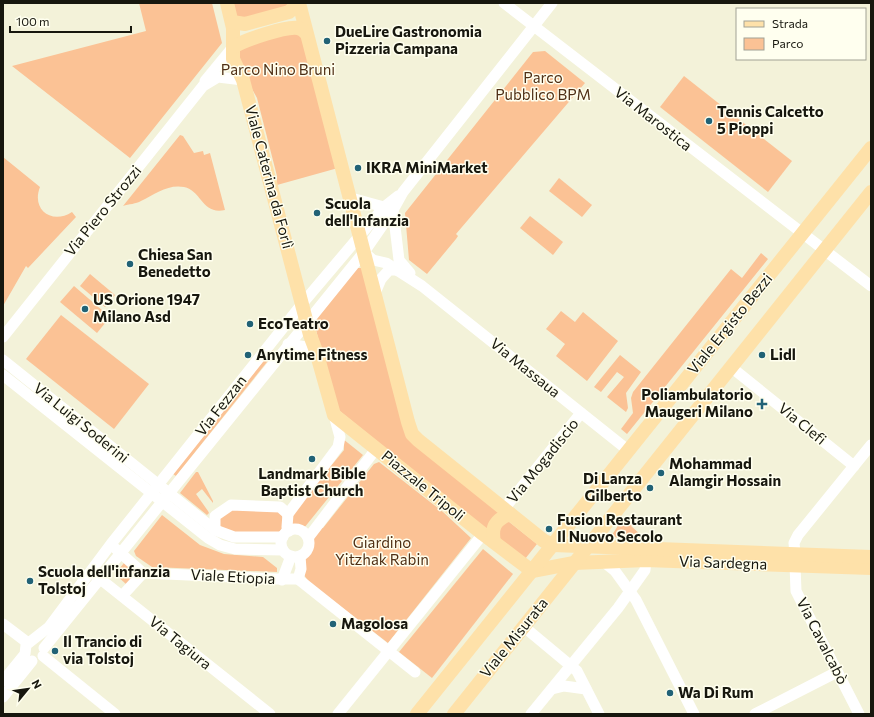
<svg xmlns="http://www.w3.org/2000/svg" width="874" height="717" font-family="Commissioner,sans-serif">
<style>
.green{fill:#fbc295}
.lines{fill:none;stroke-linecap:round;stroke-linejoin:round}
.minor{stroke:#fff;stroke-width:11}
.major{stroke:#fee1a9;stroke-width:14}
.poi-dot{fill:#216276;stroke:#ffffef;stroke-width:1.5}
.labels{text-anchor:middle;stroke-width:3;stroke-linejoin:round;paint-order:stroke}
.poi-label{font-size:15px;font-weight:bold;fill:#17170e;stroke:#ffffef;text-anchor:start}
.park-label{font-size:15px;fill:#4f2f15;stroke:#ffffef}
.street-label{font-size:15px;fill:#17170e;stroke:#ffffef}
</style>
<rect width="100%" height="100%" fill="#f3f2d9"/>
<!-- green -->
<g class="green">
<polygon points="139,3 212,3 222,43 130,158 12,66 146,31"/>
<polygon points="230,3 293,3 292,6 238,21"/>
<polygon points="295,30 303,35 338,168 277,185 277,176 257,98 240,67 237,50"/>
<polygon points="545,51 585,83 456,234 458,236 456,239 427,274 409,260 405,213 533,52"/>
<polygon points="684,76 792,161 768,192 660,107"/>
<path d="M180,135L183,136L194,153L203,151L204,155L210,153L225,210C202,215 202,191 184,187C168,184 155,194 141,201C136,204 129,204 123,206Z"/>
<path d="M3,157L40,187C31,210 52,225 72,212L76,217L28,268L26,266L3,306Z"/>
<polygon points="559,178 592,205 582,217 549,191"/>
<polygon points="530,216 563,242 553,255 520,228"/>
<polygon points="761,253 768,259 627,434 621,429 633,413 631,398 633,392 731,269 742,278"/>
<polygon points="357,268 362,268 408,438 499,513 488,532 336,408 314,322"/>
<polygon points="90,274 115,295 105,307 80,286"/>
<polygon points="74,286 110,317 97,333 60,302"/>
<polygon points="561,311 575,322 583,312 618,341 587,381 556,356 565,344 546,329"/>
<polygon points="61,315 149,384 114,429 26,359"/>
<polygon points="272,350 275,352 176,476 173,474"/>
<polygon points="620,355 641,372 626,393 628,408 626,412 607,397 624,377 617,372 601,392 594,387"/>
<polygon points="343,439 363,455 304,528 292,525 291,515 344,450"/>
<polygon points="379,462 443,512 471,538 388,643 309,582 304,575 303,560 311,549 312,537 319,528 323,528 374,464"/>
<polygon points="196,472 198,472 213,501 213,503 202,489 196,494 208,511 209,513 207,515 180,493"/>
<path d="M231,509L282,512C283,522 285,529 276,535L221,531L217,518Z"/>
<polygon points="162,515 200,545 224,554 263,557 277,568 277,572 152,567 136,556 134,551"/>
<polygon points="625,519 628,521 632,519 635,521 631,526 642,536 639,537 653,544 624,542 612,535 621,521"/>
<polygon points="508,521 537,544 525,559 496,536 494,531"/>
<polygon points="483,549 513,574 432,678 399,652"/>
<polygon points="124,563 134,572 134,576 127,585 115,574"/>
</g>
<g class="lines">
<!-- minor -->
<g class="minor">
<polyline points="504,3 871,286"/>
<polyline points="205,81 233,47"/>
<polyline points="351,198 384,207"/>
<polyline points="393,210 399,260 410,273"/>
<polyline points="364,252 373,260 386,263 422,286 629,451"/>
<polyline points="375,293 381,279 389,270 398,270"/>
<polyline points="3,337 203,86 218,77 243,80"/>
<polyline points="288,344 306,347 316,351"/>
<polyline points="3,360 215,530 234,537 283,537"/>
<polyline points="731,367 854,466"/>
<polyline points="3,375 208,538 220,545 235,549 283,550"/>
<polyline points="504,509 581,413"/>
<circle cx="295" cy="543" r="14"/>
<polyline points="215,530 215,516 231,505 280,507 288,514"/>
<polyline points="289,531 287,527 288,514 338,447 340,437 334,415"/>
<polyline points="308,538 376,449"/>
<polyline points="116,549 143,573 277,579 298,579"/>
<polyline points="795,553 794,543 798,535 871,445"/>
<polyline points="605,563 615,571 636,600 694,714"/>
<polyline points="795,565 796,591 859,714"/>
<polyline points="94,574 270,714"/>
<polyline points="298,579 415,672"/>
<polyline points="298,579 301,569 300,556"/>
<polyline points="282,580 291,556"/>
<polyline points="122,596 143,573"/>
<polyline points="3,624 28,643"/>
<polyline points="523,626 577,671 599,714"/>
<polyline points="44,648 364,252 393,210 403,192 552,3"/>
<polyline points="43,656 115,714"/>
<polyline points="3,681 25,654 26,645 49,627 111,544 302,304 384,207 398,196"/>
<polyline points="552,689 564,686 586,689"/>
<polyline points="3,697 32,661"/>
<polyline points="338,714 483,534"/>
<polyline points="531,714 618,608 645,570 646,560"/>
<polyline points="755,714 837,672"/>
</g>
<!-- major -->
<g class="major">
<polyline points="227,3 233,28 233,59 243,80 310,335 316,351 334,415 483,534 532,571 574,563 646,560 871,568"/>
<polyline points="299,3 408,422 412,434 418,440 544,541 553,545 871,557"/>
<polyline points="232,22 245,24 289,12 299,3"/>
<path d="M233,47C245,40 285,26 298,28C302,29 304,31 306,33"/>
<path d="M494,542C491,527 495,520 510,514"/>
<polyline points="417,714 871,148"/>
<polyline points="454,714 871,192"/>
</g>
</g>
<!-- markers -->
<g class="poi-dot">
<circle cx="327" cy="41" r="4"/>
<circle cx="709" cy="121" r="4"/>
<circle cx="358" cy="168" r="4"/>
<circle cx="317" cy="213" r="4"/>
<circle cx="130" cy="264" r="4"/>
<circle cx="85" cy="309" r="4"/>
<circle cx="250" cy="324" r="4"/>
<circle cx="248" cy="355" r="4"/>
<circle cx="762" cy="355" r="4"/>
<path d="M760 398h4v4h4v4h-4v4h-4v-4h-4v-4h4z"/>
<circle cx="312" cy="459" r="4"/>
<circle cx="661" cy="473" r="4"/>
<circle cx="650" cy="488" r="4"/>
<circle cx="549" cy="529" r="4"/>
<circle cx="30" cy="581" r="4"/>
<circle cx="333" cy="624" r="4"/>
<circle cx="55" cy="651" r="4"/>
<circle cx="670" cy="693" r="4"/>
</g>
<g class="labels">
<!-- poi labels -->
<g class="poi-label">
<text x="335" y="37">DueLire Gastronomia<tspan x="335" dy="17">Pizzeria Campana</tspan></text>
<text x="717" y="117">Tennis Calcetto<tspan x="717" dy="17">5 Pioppi</tspan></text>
<text x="366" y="173">IKRA MiniMarket</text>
<text x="325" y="209">Scuola<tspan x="325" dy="17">dell'Infanzia</tspan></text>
<text x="138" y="260">Chiesa San<tspan x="138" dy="17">Benedetto</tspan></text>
<text x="93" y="305">US Orione 1947<tspan x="93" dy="17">Milano Asd</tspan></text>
<text x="258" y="329">EcoTeatro</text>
<text x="256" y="360">Anytime Fitness</text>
<text x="770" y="360">Lidl</text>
<text x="753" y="400" text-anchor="end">Poliambulatorio<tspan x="753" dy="17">Maugeri Milano</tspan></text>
<text x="669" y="469">Mohammad<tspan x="669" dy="17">Alamgir Hossain</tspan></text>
<text x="312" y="479" text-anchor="middle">Landmark Bible<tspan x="312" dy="17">Baptist Church</tspan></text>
<text x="642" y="484" text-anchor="end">Di Lanza<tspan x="642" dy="17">Gilberto</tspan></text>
<text x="557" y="525">Fusion Restaurant<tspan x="557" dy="17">Il Nuovo Secolo</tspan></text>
<text x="38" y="577">Scuola dell'infanzia<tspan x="38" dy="17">Tolstoj</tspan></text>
<text x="341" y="629">Magolosa</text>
<text x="63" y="647">Il Trancio di<tspan x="63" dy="17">via Tolstoj</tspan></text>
<text x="678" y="698">Wa Di Rum</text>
</g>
<!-- park labels -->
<g class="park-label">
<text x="278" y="75">Parco Nino Bruni</text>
<text x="543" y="83">Parco<tspan x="543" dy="17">Pubblico BPM</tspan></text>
<text x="382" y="548">Giardino<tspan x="382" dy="17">Yitzhak Rabin</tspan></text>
</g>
<!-- street labels -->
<g class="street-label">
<text transform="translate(653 119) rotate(38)" y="5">Via Marostica</text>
<text transform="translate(269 177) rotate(75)" y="5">Viale Caterina da Forlì</text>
<text transform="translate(103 211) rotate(-51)" y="5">Via Piero Strozzi</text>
<text transform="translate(730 324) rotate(-51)" y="5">Viale Ergisto Bezzi</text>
<text transform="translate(525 368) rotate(39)" y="5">Via Massaua</text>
<text transform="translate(221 406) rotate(-52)" y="5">Via Fezzan</text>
<text transform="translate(81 423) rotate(39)" y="5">Via Luigi Soderini</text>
<text transform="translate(802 424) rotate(39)" y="5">Via Clefi</text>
<text transform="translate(543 461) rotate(-51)" y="5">Via Mogadiscio</text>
<text transform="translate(423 486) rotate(39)" y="5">Piazzale Tripoli</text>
<text transform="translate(723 563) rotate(2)" y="5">Via Sardegna</text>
<text transform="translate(233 577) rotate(3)" y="5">Viale Etiopia</text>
<text transform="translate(514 638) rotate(-51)" y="5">Viale Misurata</text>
<text transform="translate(822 641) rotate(63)" y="5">Via Cavalcabò</text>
<text transform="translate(180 643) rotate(39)" y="5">Via Tagiura</text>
</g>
</g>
<!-- border -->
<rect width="874" height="717" fill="none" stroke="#17170e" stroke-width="8"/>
<!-- legend -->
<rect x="736" y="8" width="130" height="52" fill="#ffffef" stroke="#a2a295"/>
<rect x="744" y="21" width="20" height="6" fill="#fee1a9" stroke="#a2a295"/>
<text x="772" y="28" font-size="12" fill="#17170e">Strada</text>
<rect x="744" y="38" width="20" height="12" fill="#fbc295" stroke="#a2a295"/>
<text x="772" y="48" font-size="12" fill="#17170e">Parco</text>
<!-- north arrow -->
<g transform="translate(28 689) rotate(61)" stroke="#ffffef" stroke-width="3" paint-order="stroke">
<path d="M0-3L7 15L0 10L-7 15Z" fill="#17170e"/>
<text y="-6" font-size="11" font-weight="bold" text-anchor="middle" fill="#17170e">N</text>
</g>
<!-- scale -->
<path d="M10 26v6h121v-6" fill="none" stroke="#17170e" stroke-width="2"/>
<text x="16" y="26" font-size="12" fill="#17170e" stroke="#ffffef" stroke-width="3" paint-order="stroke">100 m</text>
</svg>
